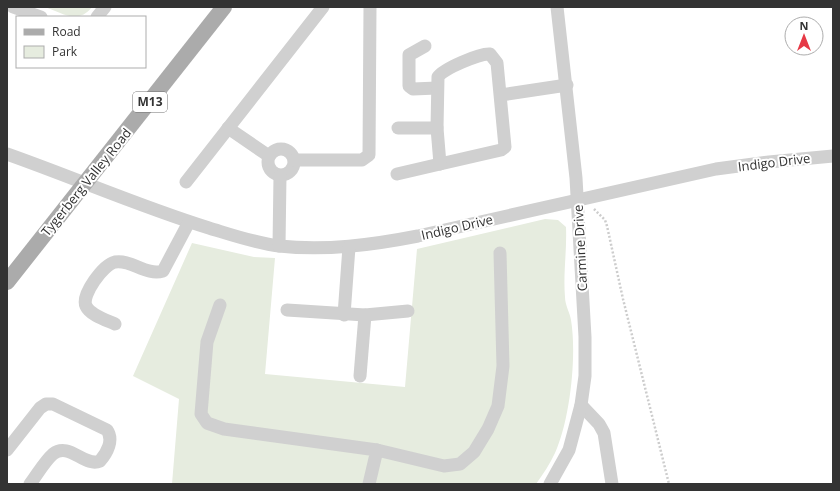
<svg xmlns="http://www.w3.org/2000/svg" width="840" height="491" font-family="'Open Sans',sans-serif">
<style>
.green{fill:#e6ecdf}
.lines{fill:none;stroke-linecap:round;stroke-linejoin:round}
.path{stroke:#cdcdcd;stroke-width:2.5;stroke-dasharray:2 2;stroke-linecap:butt}
.minor{stroke:#d0d0d0;stroke-width:13}
.major{stroke:#ababab;stroke-width:16}
.labels{text-anchor:middle;stroke-width:4;stroke-linejoin:round;paint-order:stroke}
.shield{fill:#fff;stroke:#707070;stroke-width:1}
.shield-label{font-size:12px;font-weight:bold;fill:#333}
.street-label{font-size:13px;fill:#333;stroke:#fff}
</style>
<rect width="100%" height="100%" fill="#fff"/>
<!-- green -->
<g class="green">
<path d="M45,7H92C78,25 62,13 45,7Z"/>
<path d="M545,219L558,220L566,227C567,251 563,273 565,297C565,305 570,313 571,320C577,356 570,420 555,453C550,464 543,474 536,484H172L179,399L133,376L192,243L254,257L275,258L265,374L405,387L417,249Z"/>
</g>
<g class="lines">
<!-- path -->
<polyline class="path" points="594,209 605,220 607,226 623,299 669,484"/>
<!-- minor -->
<g class="minor">
<polyline points="13,7 41,17"/>
<polyline points="97,17 105,7"/>
<polyline points="425,46 409,55 409,86 413,89 437,88"/>
<path d="M490,54L497,63L505,147L501,150L440,164L437,128L438,77C443,69 480,53 490,54Z"/>
<polyline points="501,95 567,85"/>
<polyline points="228,128 269,156"/>
<polyline points="398,128 437,128"/>
<circle cx="281" cy="162" r="13"/>
<path d="M7,154C75,178 141,207 209,228C232,235 255,243 279,246C326,251 372,245 418,236L716,169L769,162L833,156"/>
<polyline points="294,160 362,160 369,155 370,7"/>
<polyline points="397,174 440,164"/>
<polyline points="186,182 323,7"/>
<polyline points="279,246 280,176"/>
<polyline points="220,305 207,342 201,414 207,423 224,429 377,450 369,484"/>
<polyline points="287,310 365,315 408,311"/>
<polyline points="344,315 349,247"/>
<path d="M115,324C106,320 90,315 86,306C81,295 103,265 115,262C131,259 146,276 163,271L189,222"/>
<polyline points="360,376 365,315"/>
<polyline points="581,405 599,424 604,433 612,484"/>
<path d="M7,450L40,408L46,404H53L107,430C114,440 107,453 100,461C85,468 69,441 53,454C44,462 37,475 30,484"/>
<polyline points="377,450 444,466 460,464 474,452 488,429 498,406 503,366 500,253"/>
<polyline points="550,484 569,450 581,405 585,376 585,337 576,178 557,7"/>
</g>
<!-- major -->
<polyline class="major" points="7,282 224,7"/>
</g>
<g class="labels">
<!-- shield labels -->
<rect class="shield" x="133" y="92" width="34" height="20" rx="3"/>
<g class="shield-label">
<text x="150" y="106">M13</text>
</g>
<!-- street labels -->
<g class="street-label">
<text transform="translate(774 162) rotate(-7)" y="5">Indigo Drive</text>
<text transform="translate(86 182) rotate(-51)" y="5">Tygerberg Valley Road</text>
<text transform="translate(457 227) rotate(-13)" y="5">Indigo Drive</text>
<text transform="translate(580 248) rotate(-93)" y="5">Carmine Drive</text>
</g>
</g>
<!-- border -->
<rect width="840" height="491" fill="none" stroke="#333333" stroke-width="16"/>
<!-- legend -->
<rect x="16" y="16" width="130" height="52" fill="#ffffff" stroke="#adadad"/>
<rect x="24" y="29" width="20" height="6" fill="#ababab" stroke="#adadad"/>
<text x="52" y="36" font-size="12" fill="#333333">Road</text>
<rect x="24" y="46" width="20" height="12" fill="#e6ecdf" stroke="#adadad"/>
<text x="52" y="56" font-size="12" fill="#333333">Park</text>
<!-- north arrow -->
<g transform="translate(804 36)"><circle r="19" fill="#ffffff" stroke="#adadad"/>
<path d="M0-3L7 15L0 10L-7 15Z" fill="#e63946"/>
<text y="-6" font-size="11" font-weight="bold" text-anchor="middle" fill="#333333">N</text>
</g>
</svg>
